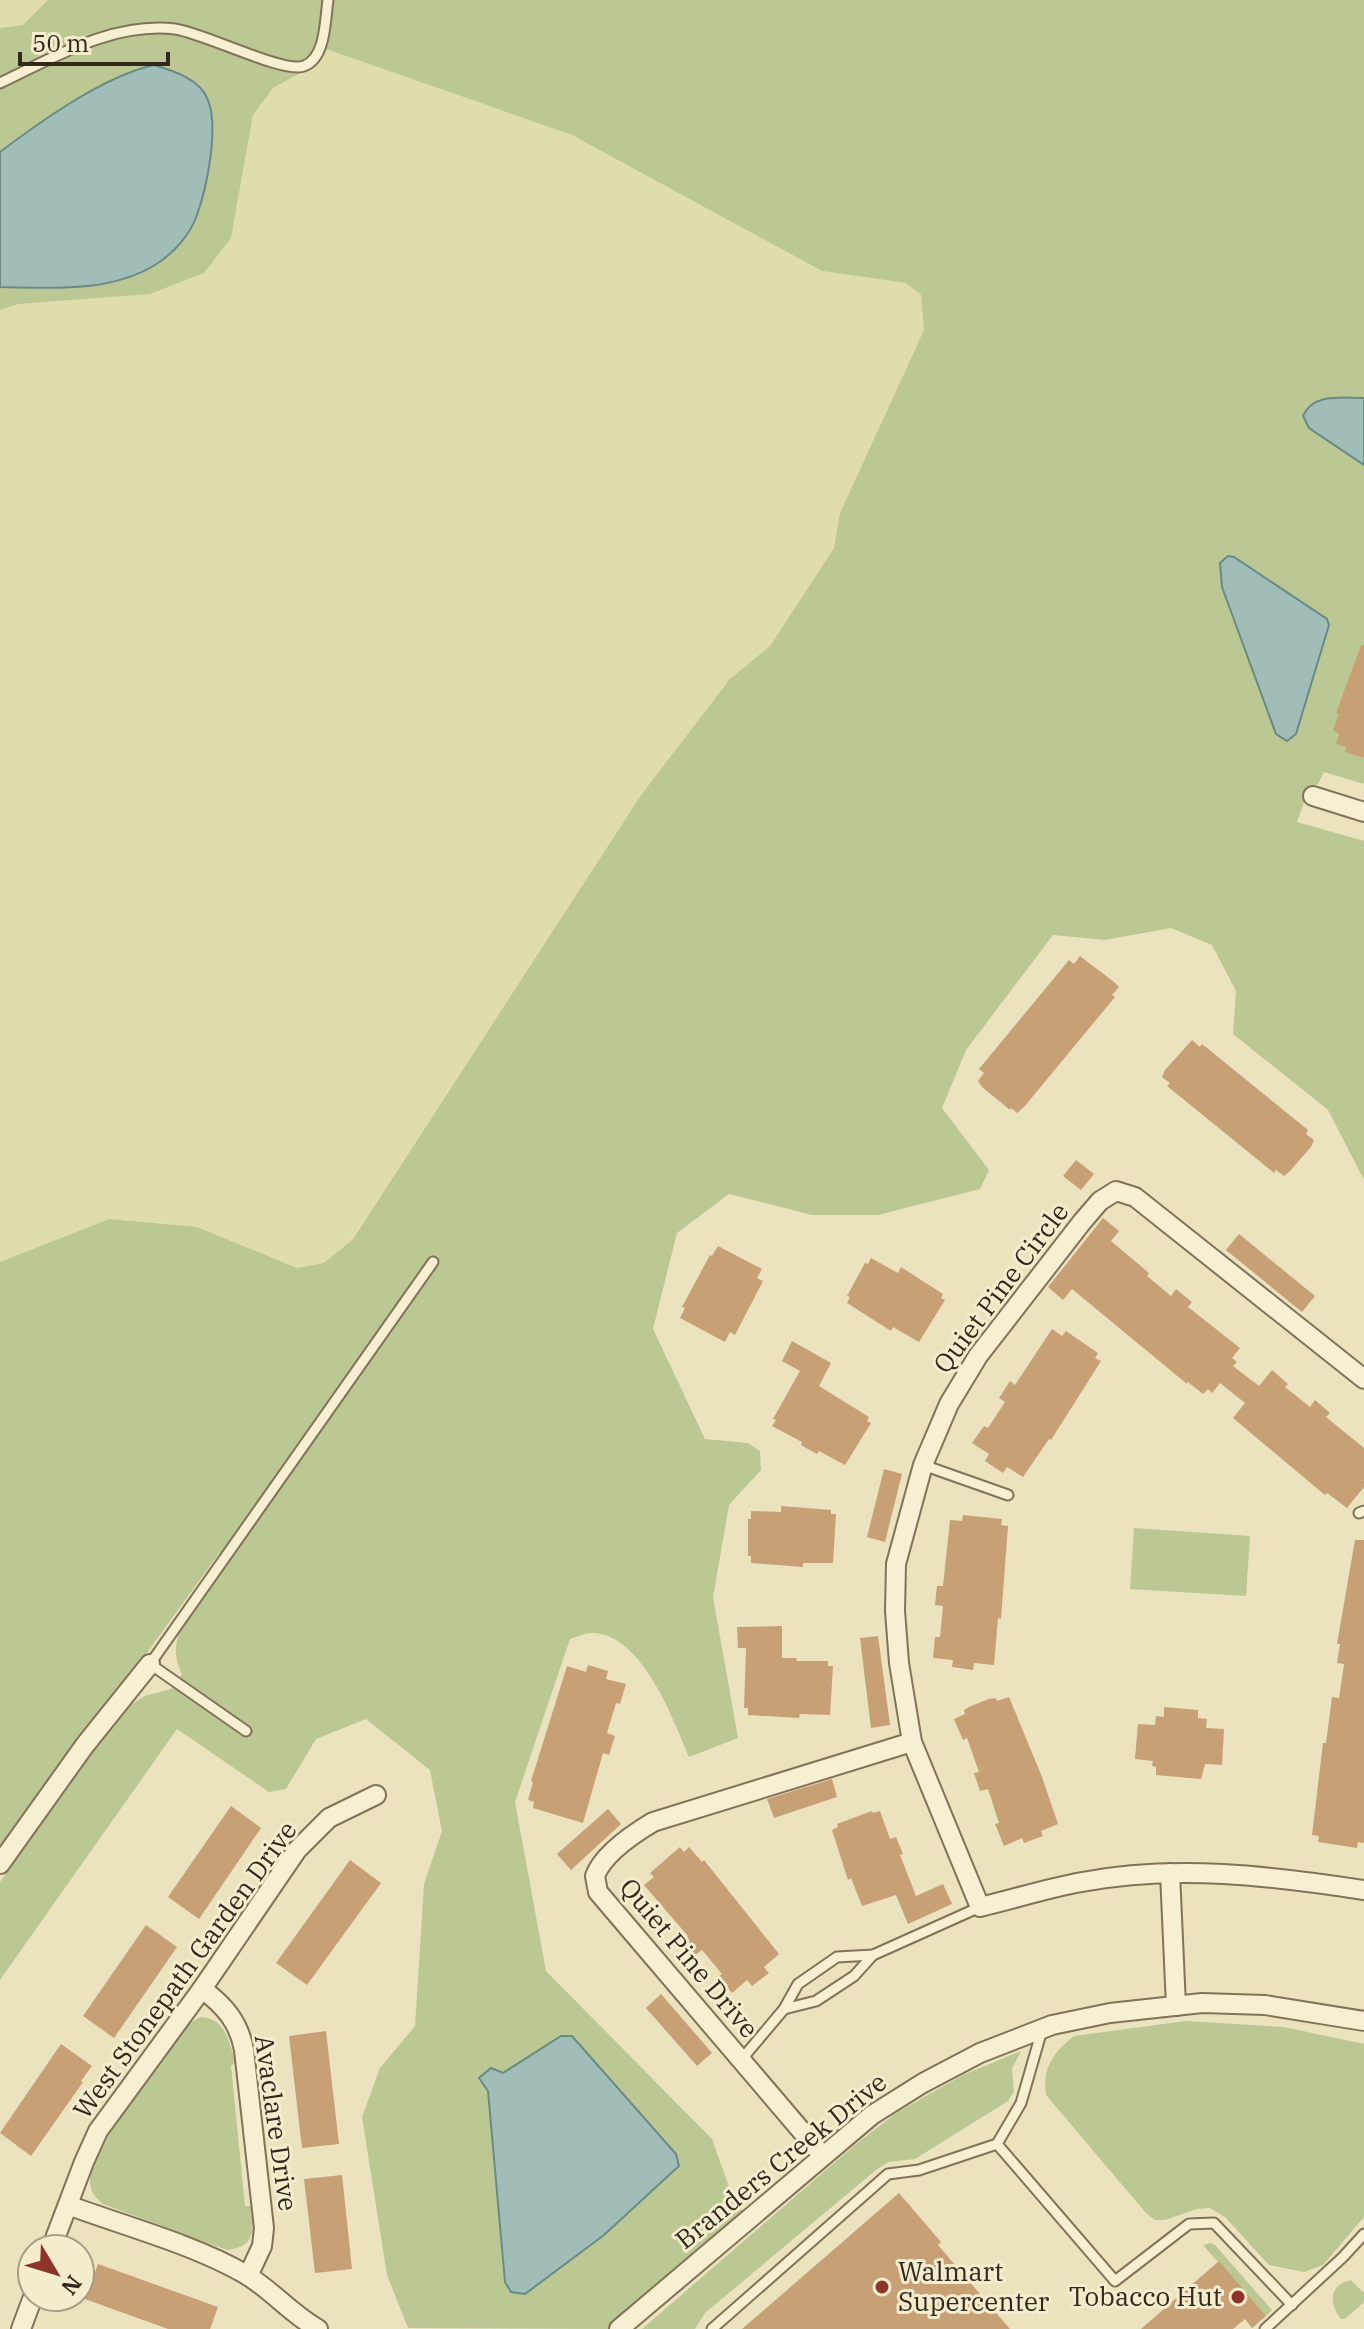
<svg xmlns="http://www.w3.org/2000/svg" width="1364" height="2329" font-family="'IBM Plex Serif',serif">
<style>
.farmland{fill:#e0ddac}
.green{fill:#bcc893}
.water{fill:#a1bdb7;stroke:#6a8a85;stroke-width:2}
.building{fill:#c7a076}
.lines{fill:none;stroke-linecap:round;stroke-linejoin:round}
.lane-casing{stroke:#827358;stroke-width:13}
.street-casing{stroke:#827358;stroke-width:22}
.lane{stroke:#f6efd1;stroke-width:9}
.street{stroke:#f6efd1;stroke-width:18}
.poi-dot{fill:#8e342b;stroke:#f3eccd;stroke-width:3}
.labels{text-anchor:middle;stroke-width:6;stroke-linejoin:round;paint-order:stroke}
.street-label{font-size:26px;fill:#32291c;stroke:#f3eccd}
.poi-label{font-size:26px;fill:#32291c;stroke:#f3eccd;text-anchor:start}
</style>
<rect width="100%" height="100%" fill="#ebe2be"/>
<!-- farmland -->
<g class="farmland">
<polygon points="0,0 48,0 23,25 0,28"/>
<polygon points="325,49 572,135 822,271 906,283 921,295 924,330 840,513 834,548 770,646 730,679 641,795 353,1238 324,1263 297,1268 197,1227 109,1219 0,1262 0,310 231,238 253,115 273,88 313,66"/>
</g>
<!-- green -->
<g class="green">
<path d="M48,0H1364V784L1324,772L1318,784L1309,788L1297,822L1364,841V1180L1328,1110L1233,1034L1236,991L1212,945L1171,928L1105,940L1053,935L966,1050L942,1108L989,1170L980,1189L878,1215H812L729,1194L677,1233L653,1329L705,1439L748,1443L760,1451L761,1470L729,1505L713,1597L738,1738L689,1757C673,1719 643,1637 595,1633C588,1632 577,1637 570,1639L515,1802L546,1971L712,2139L729,2187L744,2213L608,2329L408,2328L387,2275L362,2117L380,2068L415,2026L424,1884L442,1831L430,1770L366,1719L316,1739L286,1789L269,1792L177,1729L0,1980V1882L121,1711L145,1696L171,1689L182,1674C161,1632 200,1612 214,1577C217,1569 218,1560 220,1552L0,1856V1262L109,1219L197,1227L297,1268L324,1263L353,1239L641,795L730,679L770,646L834,548L840,513L924,330L921,295L906,283L822,271L572,135L326,49L313,66L273,88L253,115L231,238L204,273L150,294L19,304L0,310V287L53,289L197,216L208,168L212,126L130,71L36,125L0,152V28L23,25Z"/>
<polygon points="1134,1528 1250,1536 1246,1596 1130,1589"/>
<path d="M200,2017C226,2018 228,2041 236,2062L231,2066L245,2206H251C254,2231 256,2246 227,2250L103,2204C96,2198 91,2193 90,2183C89,2148 167,2054 190,2023Z"/>
<path d="M1186,2021L1284,2027L1364,2044V2217L1323,2265L1304,2272L1269,2265L1225,2217L1210,2208L1197,2209L1165,2220H1155L1146,2213L1046,2095C1042,2068 1053,2053 1074,2036Z"/>
<polygon points="1021,2051 1012,2069 1014,2091 1008,2101 915,2159 889,2162 876,2170 705,2313 695,2329 642,2329 855,2145 896,2113 963,2075"/>
<polygon points="1210,2243 1215,2245 1272,2310 1266,2316 1203,2245"/>
<path d="M1351,2280L1364,2293V2302L1345,2319H1341C1329,2304 1328,2285 1351,2280Z"/>
</g>
<!-- water -->
<g class="water">
<path d="M154,65C174,71 200,79 208,100C219,128 207,187 197,215C190,235 173,254 155,265C109,293 51,288 0,287V152C41,121 104,76 154,65Z"/>
<path d="M1364,398V465L1309,428L1303,416C1313,393 1341,398 1364,398Z"/>
<polygon points="1228,556 1234,557 1327,619 1329,625 1296,734 1287,741 1276,734 1222,587 1220,563"/>
<polygon points="561,2036 572,2036 676,2154 679,2166 604,2235 525,2294 511,2292 505,2282 488,2091 479,2078 491,2068 503,2073"/>
</g>
<!-- building -->
<g class="building">
<polygon points="1361,645 1364,645 1364,758 1345,752 1346,747 1336,744 1339,734 1333,730 1339,714 1336,713"/>
<polygon points="1080,956 1114,982 1119,987 1112,995 1115,997 1024,1107 1017,1113 1011,1108 1010,1110 982,1087 978,1081 984,1073 979,1069 1069,960 1074,964"/>
<polygon points="1192,1040 1200,1047 1202,1044 1308,1130 1306,1134 1314,1140 1311,1147 1289,1172 1284,1176 1276,1170 1274,1173 1167,1086 1170,1083 1162,1077 1165,1070"/>
<polygon points="1076,1160 1094,1174 1081,1190 1063,1176"/>
<polygon points="1103,1218 1119,1231 1111,1241 1149,1273 1147,1276 1171,1296 1176,1289 1192,1302 1188,1307 1240,1348 1232,1358 1237,1362 1233,1366 1259,1386 1272,1370 1288,1384 1285,1387 1310,1407 1315,1400 1330,1413 1326,1417 1364,1448 1364,1487 1347,1508 1327,1493 1325,1495 1233,1418 1245,1403 1220,1383 1212,1393 1208,1389 1203,1394 1188,1382 1187,1384 1072,1289 1063,1300 1048,1287"/>
<polygon points="1239,1234 1315,1296 1302,1312 1226,1250"/>
<polygon points="718,1246 762,1269 757,1278 763,1281 735,1335 730,1332 725,1342 680,1318 685,1308 682,1307 710,1255 712,1256"/>
<polygon points="871,1258 898,1273 901,1267 943,1294 941,1298 945,1300 919,1342 893,1327 891,1331 847,1303 850,1297 847,1296 865,1263 868,1264"/>
<polygon points="1052,1329 1062,1336 1066,1331 1098,1353 1095,1358 1101,1361 1051,1440 1049,1439 1023,1477 1007,1467 1003,1473 985,1461 989,1454 972,1443 984,1426 988,1428 1005,1402 999,1398 1010,1381 1015,1385"/>
<polygon points="792,1341 831,1363 819,1386 869,1417 867,1421 871,1423 845,1465 819,1451 817,1454 801,1445 802,1442 772,1426 776,1420 773,1419 800,1371 782,1361"/>
<polygon points="884,1469 902,1474 885,1542 867,1537"/>
<polygon points="781,1506 831,1510 831,1514 836,1514 833,1563 803,1563 803,1567 751,1563 751,1556 748,1556 748,1519 751,1519 751,1511 781,1512"/>
<polygon points="963,1515 1002,1519 1001,1525 1008,1526 1001,1619 998,1618 994,1665 974,1663 973,1670 952,1667 953,1660 933,1658 935,1637 940,1637 943,1606 935,1605 937,1586 943,1586 950,1520 962,1521"/>
<polygon points="1355,1540 1364,1540 1364,1843 1358,1842 1357,1848 1318,1842 1319,1836 1312,1835 1323,1743 1326,1743 1332,1697 1339,1698 1344,1664 1337,1663 1340,1644 1337,1644"/>
<polygon points="782,1626 782,1658 796,1658 797,1661 828,1661 828,1666 833,1666 830,1715 800,1714 799,1718 748,1715 748,1708 744,1708 746,1648 738,1648 737,1627"/>
<polygon points="878,1636 890,1725 871,1728 860,1638"/>
<polygon points="588,1665 608,1671 606,1679 626,1684 620,1704 616,1703 607,1733 615,1736 609,1755 603,1753 583,1823 533,1808 534,1802 528,1800 533,1782 531,1781 567,1666 586,1672"/>
<polygon points="1009,1697 1042,1777 1058,1824 1041,1831 1043,1836 1024,1843 1022,1838 1004,1846 995,1824 999,1823 988,1789 980,1791 974,1773 979,1772 967,1738 963,1740 954,1719 965,1714 964,1710 971,1706 989,1699 996,1698 997,1701"/>
<polygon points="1164,1707 1198,1710 1198,1718 1207,1719 1206,1728 1224,1729 1222,1765 1205,1764 1201,1779 1156,1775 1156,1767 1152,1766 1153,1761 1135,1759 1138,1724 1155,1725 1156,1716 1164,1717"/>
<polygon points="832,1779 837,1797 774,1818 767,1799"/>
<polygon points="231,1806 261,1828 199,1919 168,1897"/>
<polygon points="608,1809 621,1824 571,1870 557,1854"/>
<polygon points="872,1811 873,1813 880,1811 890,1839 896,1837 903,1854 900,1855 916,1896 943,1884 952,1904 908,1924 896,1895 862,1906 851,1878 848,1880 832,1830 838,1827 837,1824"/>
<polygon points="680,1847 684,1852 689,1847 702,1862 704,1860 779,1954 764,1967 769,1973 752,1986 747,1980 732,1993 718,1977 722,1974 702,1950 695,1955 683,1940 688,1936 644,1885 654,1877 650,1873"/>
<polygon points="350,1860 381,1883 307,1985 276,1963"/>
<polygon points="146,1925 177,1947 114,2038 83,2016"/>
<polygon points="661,1994 712,2053 697,2066 646,2008"/>
<polygon points="326,2031 339,2144 302,2148 289,2036"/>
<polygon points="61,2044 92,2066 81,2081 83,2082 31,2156 0,2133"/>
<polygon points="342,2175 352,2269 315,2273 304,2179"/>
<polygon points="899,2193 941,2242 938,2245 1010,2329 742,2329"/>
<polygon points="1219,2261 1266,2316 1252,2328 1245,2319 1233,2329 1141,2329"/>
<polygon points="98,2264 218,2307 210,2329 168,2329 85,2299"/>
</g>
<g class="lines">
<!-- lane casing -->
<g class="lane-casing">
<g id="lane">
<path d="M0,83C55,57 112,22 175,29C204,33 284,74 304,66C326,58 325,20 328,0"/>
<polyline points="923,1465 1008,1495"/>
<polyline points="1359,1513 1364,1511"/>
<polyline points="246,1731 150,1664 433,1262"/>
<polyline points="784,2009 816,2001 854,1976 873,1955"/>
<polyline points="1042,2030 1021,2103 997,2144 1115,2281 1189,2224 1214,2223 1292,2305"/>
<polyline points="741,2060 784,2009 798,1984 837,1957 873,1955 980,1907"/>
<polyline points="712,2329 888,2174 919,2170 997,2144"/>
<polyline points="1265,2329 1343,2257 1364,2234"/>
</g>
</g>
<!-- street casing -->
<g class="street-casing">
<g id="street">
<polyline points="1313,796 1364,812"/>
<path d="M1364,1379L1135,1197L1116,1191L1100,1201L1082,1222L978,1356L949,1404L923,1465L896,1564L895,1611L899,1663L912,1742L980,1907C1014,1899 1048,1888 1082,1882C1176,1864 1271,1876 1364,1890"/>
<polyline points="0,1864 85,1745 150,1664"/>
<polyline points="1170,1873 1176,2006"/>
<path d="M202,1989C224,2005 239,2022 244,2050L264,2228L262,2246L248,2276"/>
<path d="M822,2155L598,1892L595,1876C603,1854 633,1834 653,1822L912,1742"/>
<path d="M68,2205C124,2226 193,2244 245,2274C272,2290 291,2314 318,2329"/>
<polyline points="51,2249 84,2162 98,2131 202,1989 297,1850 329,1818 376,1795"/>
<polyline points="21,2329 33,2297"/>
<polyline points="619,2329 872,2115 923,2083 980,2053 1052,2025 1110,2013 1202,2003 1265,2005 1364,2021"/>
</g>
</g>
<!-- lane -->
<use href="#lane" class="lane"/>
<!-- street -->
<use href="#street" class="street"/>
</g>
<!-- markers -->
<g class="poi-dot">
<circle cx="882" cy="2287" r="8"/>
<circle cx="1238" cy="2297" r="8"/>
</g>
<g class="labels">
<!-- street labels -->
<g class="street-label">
<text transform="translate(1001 1288) rotate(-53)" y="9">Quiet Pine Circle</text>
<text transform="translate(689 1958) rotate(50)" y="9">Quiet Pine Drive</text>
<text transform="translate(185 1970) rotate(-54)" y="9">West Stonepath Garden Drive</text>
<text transform="translate(276 2123) rotate(82)" y="9">Avaclare Drive</text>
<text transform="translate(781 2161) rotate(-39)" y="9">Branders Creek Drive</text>
</g>
<!-- poi labels -->
<g class="poi-label">
<text x="898" y="2281">Walmart<tspan x="898" dy="30">Supercenter</tspan></text>
<text x="1222" y="2306" text-anchor="end">Tobacco Hut</text>
</g>
</g>
<!-- north arrow -->
<g transform="translate(56 2273) rotate(128)"><circle r="38" fill="#f3eccd" stroke="#a69e86" stroke-width="2"/>
<path d="M0-6L14 30L0 20L-14 30Z" fill="#8e342b"/>
<text y="-12" font-size="22" font-weight="bold" text-anchor="middle" fill="#32291c">N</text>
</g>
<!-- scale -->
<path d="M20 52v12h148v-12" fill="none" stroke="#32291c" stroke-width="4"/>
<text x="32" y="52" font-size="24" fill="#32291c" stroke="#f3eccd" stroke-width="6" paint-order="stroke">50 m</text>
</svg>
